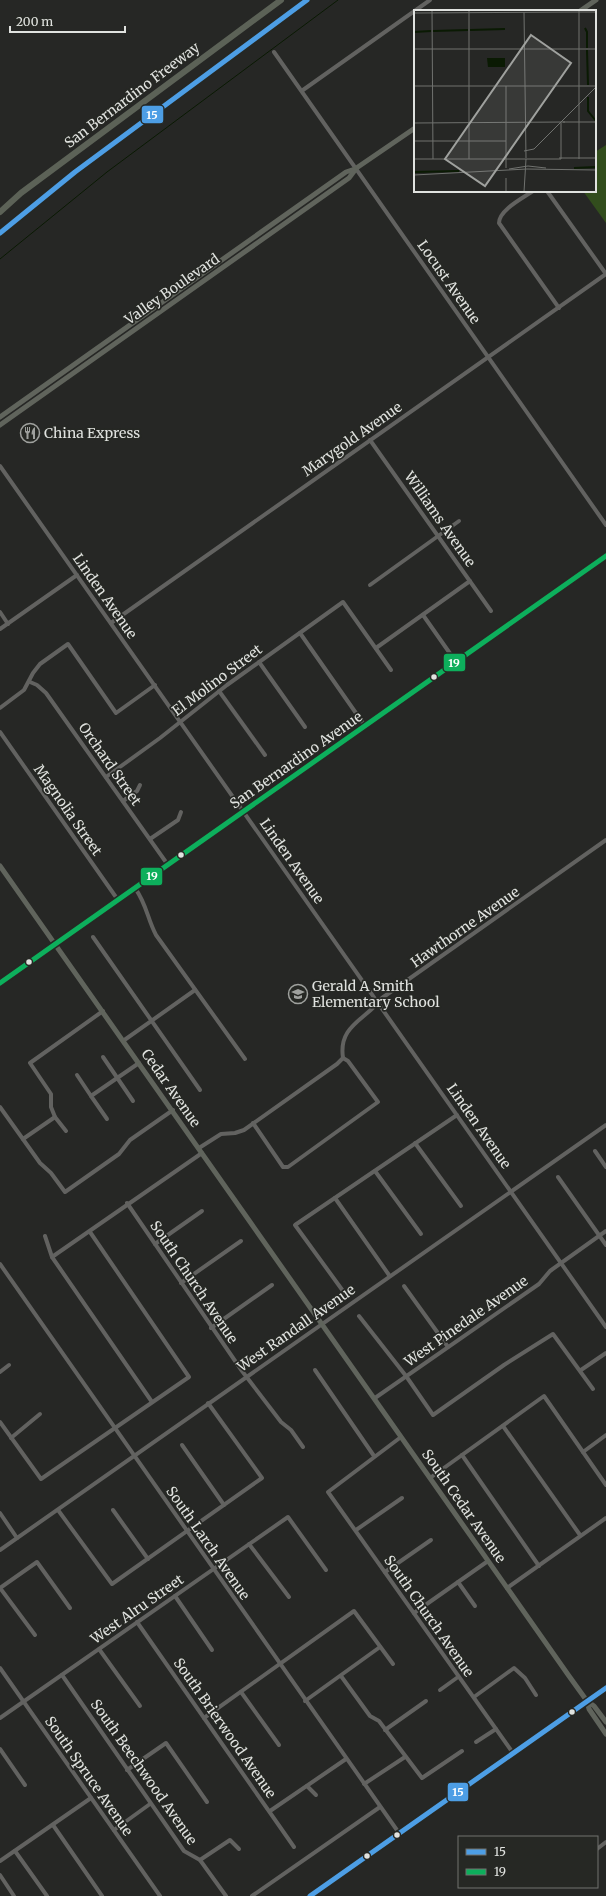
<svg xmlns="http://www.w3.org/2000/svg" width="606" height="1896" font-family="Merriweather,serif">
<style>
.green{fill:#324d1d}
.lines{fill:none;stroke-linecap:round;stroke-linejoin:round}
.stream{stroke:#0a1a03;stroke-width:1}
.minor{stroke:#626260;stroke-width:4}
.major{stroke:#60645c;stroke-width:5}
.highway{stroke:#5c6257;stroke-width:6}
.bus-1-casing{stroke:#262824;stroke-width:8}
.bus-2-casing{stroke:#262824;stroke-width:8}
.bus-1{stroke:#4d9ee5;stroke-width:5}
.bus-2{stroke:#0daf5c;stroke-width:5}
.bus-dot{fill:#e0e2df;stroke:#262824;stroke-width:1.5}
.labels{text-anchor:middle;stroke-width:3.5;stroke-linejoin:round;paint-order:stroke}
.street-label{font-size:14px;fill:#e0e2df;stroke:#262824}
.poi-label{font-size:14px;fill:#e0e2df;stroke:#262824;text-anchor:start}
.inset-river{fill:none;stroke:#0a1a03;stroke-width:2}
.inset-road{fill:none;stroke:#70726f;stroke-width:1}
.view{fill:#9fa19e;fill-opacity:0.15;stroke:#9fa19e;stroke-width:2}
.inset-edge{fill:none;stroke:#e0e2df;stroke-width:2}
.line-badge{stroke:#262824;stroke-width:1.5}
.badge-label{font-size:11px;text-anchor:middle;font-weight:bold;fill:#fff}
</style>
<rect width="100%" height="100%" fill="#262725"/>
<!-- green -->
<polygon class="green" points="606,145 606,223 583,191 595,191 595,152"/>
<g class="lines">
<!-- stream -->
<polyline class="stream" points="0,259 107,172 338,0"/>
<!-- minor -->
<g class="minor">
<polyline points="274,52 606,525"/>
<polyline points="303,90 430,0"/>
<path d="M533,191C523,198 499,210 499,223L559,308"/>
<polyline points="547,191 606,274"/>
<polyline points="370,440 491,611"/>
<polyline points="0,466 606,1327"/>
<polyline points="370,585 459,521"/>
<polyline points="0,612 8,624"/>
<polyline points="423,615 456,662"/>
<polyline points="111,623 606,274"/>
<polyline points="0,629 77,575"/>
<polyline points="300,633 365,726"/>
<polyline points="376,648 470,581"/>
<polyline points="259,662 305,727"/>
<polyline points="30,682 37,685 46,693 168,865"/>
<polyline points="219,691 265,755"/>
<polyline points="0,708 24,690 33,673 40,664 68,644 116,713 155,685"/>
<polyline points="0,732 118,900"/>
<polyline points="106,777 160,738 227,685 343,602 391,670"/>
<polyline points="123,801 137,791 140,785"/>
<polyline points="150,839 178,820 181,812"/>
<path d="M135,888C147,905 147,918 156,935L245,1059"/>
<polyline points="93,937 200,1090"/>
<polyline points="123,1041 195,990"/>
<polyline points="103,1057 133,1101"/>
<polyline points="77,1075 91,1096"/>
<polyline points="0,1107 40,1163 51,1173 65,1192 119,1154 130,1140 173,1110"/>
<polyline points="107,1119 91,1096 139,1063"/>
<polyline points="253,1123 283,1167 288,1167 378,1102 348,1061 343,1058"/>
<polyline points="66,1131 55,1117 51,1107 51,1094 30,1063 103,1011"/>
<polyline points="23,1139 55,1117"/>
<polyline points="415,1143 461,1206"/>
<path d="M199,1148L221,1134L235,1133L244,1130L337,1064L343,1058C338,1025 366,1020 382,998L606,840"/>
<polyline points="595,1151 606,1167"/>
<polyline points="375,1171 421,1234"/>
<polyline points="558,1177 606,1245"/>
<polyline points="335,1198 389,1275"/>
<polyline points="127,1203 242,1371 281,1422 291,1430 303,1447"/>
<polyline points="45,1236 52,1257 152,1402"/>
<polyline points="155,1244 202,1211"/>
<polyline points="52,1257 202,1153"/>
<polyline points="0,1264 399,1833"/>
<polyline points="181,1283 241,1241"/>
<polyline points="404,1286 448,1347"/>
<polyline points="343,1291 295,1225 457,1115"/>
<polyline points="359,1316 406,1376 433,1415 504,1365 553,1334 593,1389"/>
<polyline points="211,1328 272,1285"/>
<polyline points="315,1370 374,1456"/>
<polyline points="581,1370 606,1353"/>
<polyline points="0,1372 9,1365"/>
<polyline points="375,1398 539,1284 550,1271 606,1231"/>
<polyline points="0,1422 41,1479 189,1377 90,1232"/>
<polyline points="503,1426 580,1535"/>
<polyline points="401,1437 328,1492 513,1753"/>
<polyline points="11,1438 40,1414"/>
<polyline points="182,1445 224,1505"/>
<polyline points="583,1452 606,1435"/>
<polyline points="462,1455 539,1566"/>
<polyline points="430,1478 544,1396 606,1485"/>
<polyline points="58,1510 112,1584 262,1478 208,1403"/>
<polyline points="113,1510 148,1559"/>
<polyline points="0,1513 17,1538"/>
<polyline points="356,1530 402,1498"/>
<polyline points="249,1544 289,1597"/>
<polyline points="0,1550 606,1125"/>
<polyline points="385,1572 431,1540"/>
<polyline points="458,1582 475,1606"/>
<polyline points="507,1588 606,1518"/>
<polyline points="175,1596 212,1650"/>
<polyline points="414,1613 488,1561"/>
<polyline points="137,1622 294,1847"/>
<polyline points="35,1635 0,1588 37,1562 70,1608"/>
<polyline points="99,1649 140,1706"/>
<polyline points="0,1668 160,1896"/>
<polyline points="62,1675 184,1851 200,1860 226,1896"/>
<polyline points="341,1676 370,1716 379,1721 422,1778 462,1751"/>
<polyline points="440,1690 458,1677"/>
<polyline points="241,1692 279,1745"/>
<polyline points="474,1697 514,1668 525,1678 536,1695"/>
<polyline points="305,1701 380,1647"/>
<polyline points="0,1718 288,1517 326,1570"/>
<polyline points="204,1718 354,1611 393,1664"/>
<polyline points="385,1730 426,1701"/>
<polyline points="476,1742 496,1729"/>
<polyline points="0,1749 25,1785"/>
<polyline points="127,1770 166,1743 207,1802"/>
<polyline points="364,1784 405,1757"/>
<polyline points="307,1786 316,1795"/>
<polyline points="270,1811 346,1759"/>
<polyline points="53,1825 102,1896"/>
<polyline points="114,1830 150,1804"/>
<polyline points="597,1849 606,1842"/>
<polyline points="15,1851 47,1896"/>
<polyline points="200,1860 230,1840 239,1849"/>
<polyline points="0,1861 91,1798"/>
<polyline points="0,1875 14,1896"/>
<polyline points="252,1896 380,1807"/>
</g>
<!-- major -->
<g class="major">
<polyline points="580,11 596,0"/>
<polyline points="0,417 346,172 355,169 415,128"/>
<polyline points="0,425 349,178 355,170"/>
<polyline points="0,866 569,1676 587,1701 594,1706 606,1722"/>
<polyline points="0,983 606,556"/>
<polyline points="587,1701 589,1709 606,1734"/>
<polyline points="310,1896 606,1688"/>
</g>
<!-- highway -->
<g class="highway">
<polyline points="0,212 21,193 281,0"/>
<polyline points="0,233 75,172 307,0"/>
</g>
<!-- bus-1 casing -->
<g class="bus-1-casing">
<g id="bus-1">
<polyline points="0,233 75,172 307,0"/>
<polyline points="310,1896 606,1688"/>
</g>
</g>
<!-- bus-2 casing -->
<g class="bus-2-casing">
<polyline id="bus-2" points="0,983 606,556"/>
</g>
<!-- bus-1 -->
<use href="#bus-1" class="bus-1"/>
<!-- bus-2 -->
<use href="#bus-2" class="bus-2"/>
</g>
<!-- icons -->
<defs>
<g id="restaurant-ring" transform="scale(1)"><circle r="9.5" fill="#262824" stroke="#9fa19e" stroke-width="1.5"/><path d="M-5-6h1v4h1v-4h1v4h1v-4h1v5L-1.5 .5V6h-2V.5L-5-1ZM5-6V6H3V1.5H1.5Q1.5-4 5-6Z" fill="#9fa19e"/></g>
<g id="school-ring" transform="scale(1)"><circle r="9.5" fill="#262824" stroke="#9fa19e" stroke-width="1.5"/><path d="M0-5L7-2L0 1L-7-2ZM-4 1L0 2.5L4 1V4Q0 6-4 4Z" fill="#9fa19e"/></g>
</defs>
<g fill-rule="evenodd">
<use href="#restaurant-ring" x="30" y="433"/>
<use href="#school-ring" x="298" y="994"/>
</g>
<!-- markers -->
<g class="bus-dot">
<circle cx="434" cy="677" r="3.5"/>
<circle cx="181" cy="855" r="3.5"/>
<circle cx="29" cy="962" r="3.5"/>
<circle cx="572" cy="1712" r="3.5"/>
<circle cx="397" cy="1835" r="3.5"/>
<circle cx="367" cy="1856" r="3.5"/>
</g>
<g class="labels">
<!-- street labels -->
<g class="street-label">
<text transform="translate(132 95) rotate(-37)" y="5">San Bernardino Freeway</text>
<text transform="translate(449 282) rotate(55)" y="5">Locust Avenue</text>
<text transform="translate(172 289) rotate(-35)" y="5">Valley Boulevard</text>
<text transform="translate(352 439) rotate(-35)" y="5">Marygold Avenue</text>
<text transform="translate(440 519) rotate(55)" y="5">Williams Avenue</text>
<text transform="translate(105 596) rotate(55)" y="5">Linden Avenue</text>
<text transform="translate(217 680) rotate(-37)" y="5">El Molino Street</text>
<text transform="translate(296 760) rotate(-35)" y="5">San Bernardino Avenue</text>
<text transform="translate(110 764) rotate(55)" y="5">Orchard Street</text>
<text transform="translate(68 810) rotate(55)" y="5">Magnolia Street</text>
<text transform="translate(292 861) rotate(55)" y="5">Linden Avenue</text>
<text transform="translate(465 927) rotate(-35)" y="5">Hawthorne Avenue</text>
<text transform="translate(171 1088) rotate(55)" y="5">Cedar Avenue</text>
<text transform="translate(479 1126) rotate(55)" y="5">Linden Avenue</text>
<text transform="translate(194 1282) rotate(56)" y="5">South Church Avenue</text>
<text transform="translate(466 1321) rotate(-35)" y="5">West Pinedale Avenue</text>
<text transform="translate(296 1328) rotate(-35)" y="5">West Randall Avenue</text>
<text transform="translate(464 1506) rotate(55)" y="5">South Cedar Avenue</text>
<text transform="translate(208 1543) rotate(55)" y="5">South Larch Avenue</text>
<text transform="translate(137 1609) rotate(-35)" y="5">West Alru Street</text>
<text transform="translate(429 1616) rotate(55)" y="5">South Church Avenue</text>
<text transform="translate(225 1728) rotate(55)" y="5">South Brierwood Avenue</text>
<text transform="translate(144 1772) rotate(55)" y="5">South Beechwood Avenue</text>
<text transform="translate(89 1776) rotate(55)" y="5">South Spruce Avenue</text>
</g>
<!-- poi labels -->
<g class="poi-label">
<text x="44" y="438">China Express</text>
<text x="312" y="991">Gerald A Smith<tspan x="312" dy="16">Elementary School</tspan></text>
</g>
</g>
<!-- overview -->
<g transform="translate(414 10)">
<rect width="182" height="182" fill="#262725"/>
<path d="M73,48H91V57H74Z" fill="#0a1a03"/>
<path class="inset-river" d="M171,18L173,22V38M56,20L91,19M19,21L54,20M0,22L17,21M173,40L174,75M174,87V101L182,111M160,158L182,157M0,162L45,161"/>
<path class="inset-road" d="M18,0L19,149M55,0V149M165,1V149M110,2L112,148M165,2H182M0,3L165,2M0,39H182M0,76H182M92,76V158M149,112H182M0,113L151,112M147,113V149M0,131H92M110,141L120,139L182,77M145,148H182M0,149H147M95,159L114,156L132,158M0,165L113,159L182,160M92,168V182M110,182L112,149"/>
<path class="view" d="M117,25L157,53L71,176L31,149Z"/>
<rect width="182" height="182" class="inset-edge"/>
</g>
<g class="line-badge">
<rect x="141" y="105" width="23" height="19" rx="4" fill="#4d9ee5"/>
<rect x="443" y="653" width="23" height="19" rx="4" fill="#0daf5c"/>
<rect x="140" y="867" width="23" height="19" rx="4" fill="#0daf5c"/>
<rect x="447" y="1782" width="22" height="20" rx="4" fill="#4d9ee5"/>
</g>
<g class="badge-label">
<text x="152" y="119">15</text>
<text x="454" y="667">19</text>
<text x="152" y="880">19</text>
<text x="458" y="1796">15</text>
</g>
<!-- legend -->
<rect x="458" y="1836" width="140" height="52" fill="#262824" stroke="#70726f"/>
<rect x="466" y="1849" width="20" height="6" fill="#4d9ee5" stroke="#70726f"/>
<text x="494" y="1856" font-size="12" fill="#e0e2df">15</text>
<rect x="466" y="1869" width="20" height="6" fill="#0daf5c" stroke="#70726f"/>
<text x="494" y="1876" font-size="12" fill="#e0e2df">19</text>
<!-- scale -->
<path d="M10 26v6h115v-6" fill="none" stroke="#e0e2df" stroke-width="2"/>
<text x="16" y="26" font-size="12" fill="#e0e2df" stroke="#262824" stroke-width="3" paint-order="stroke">200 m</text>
</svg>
